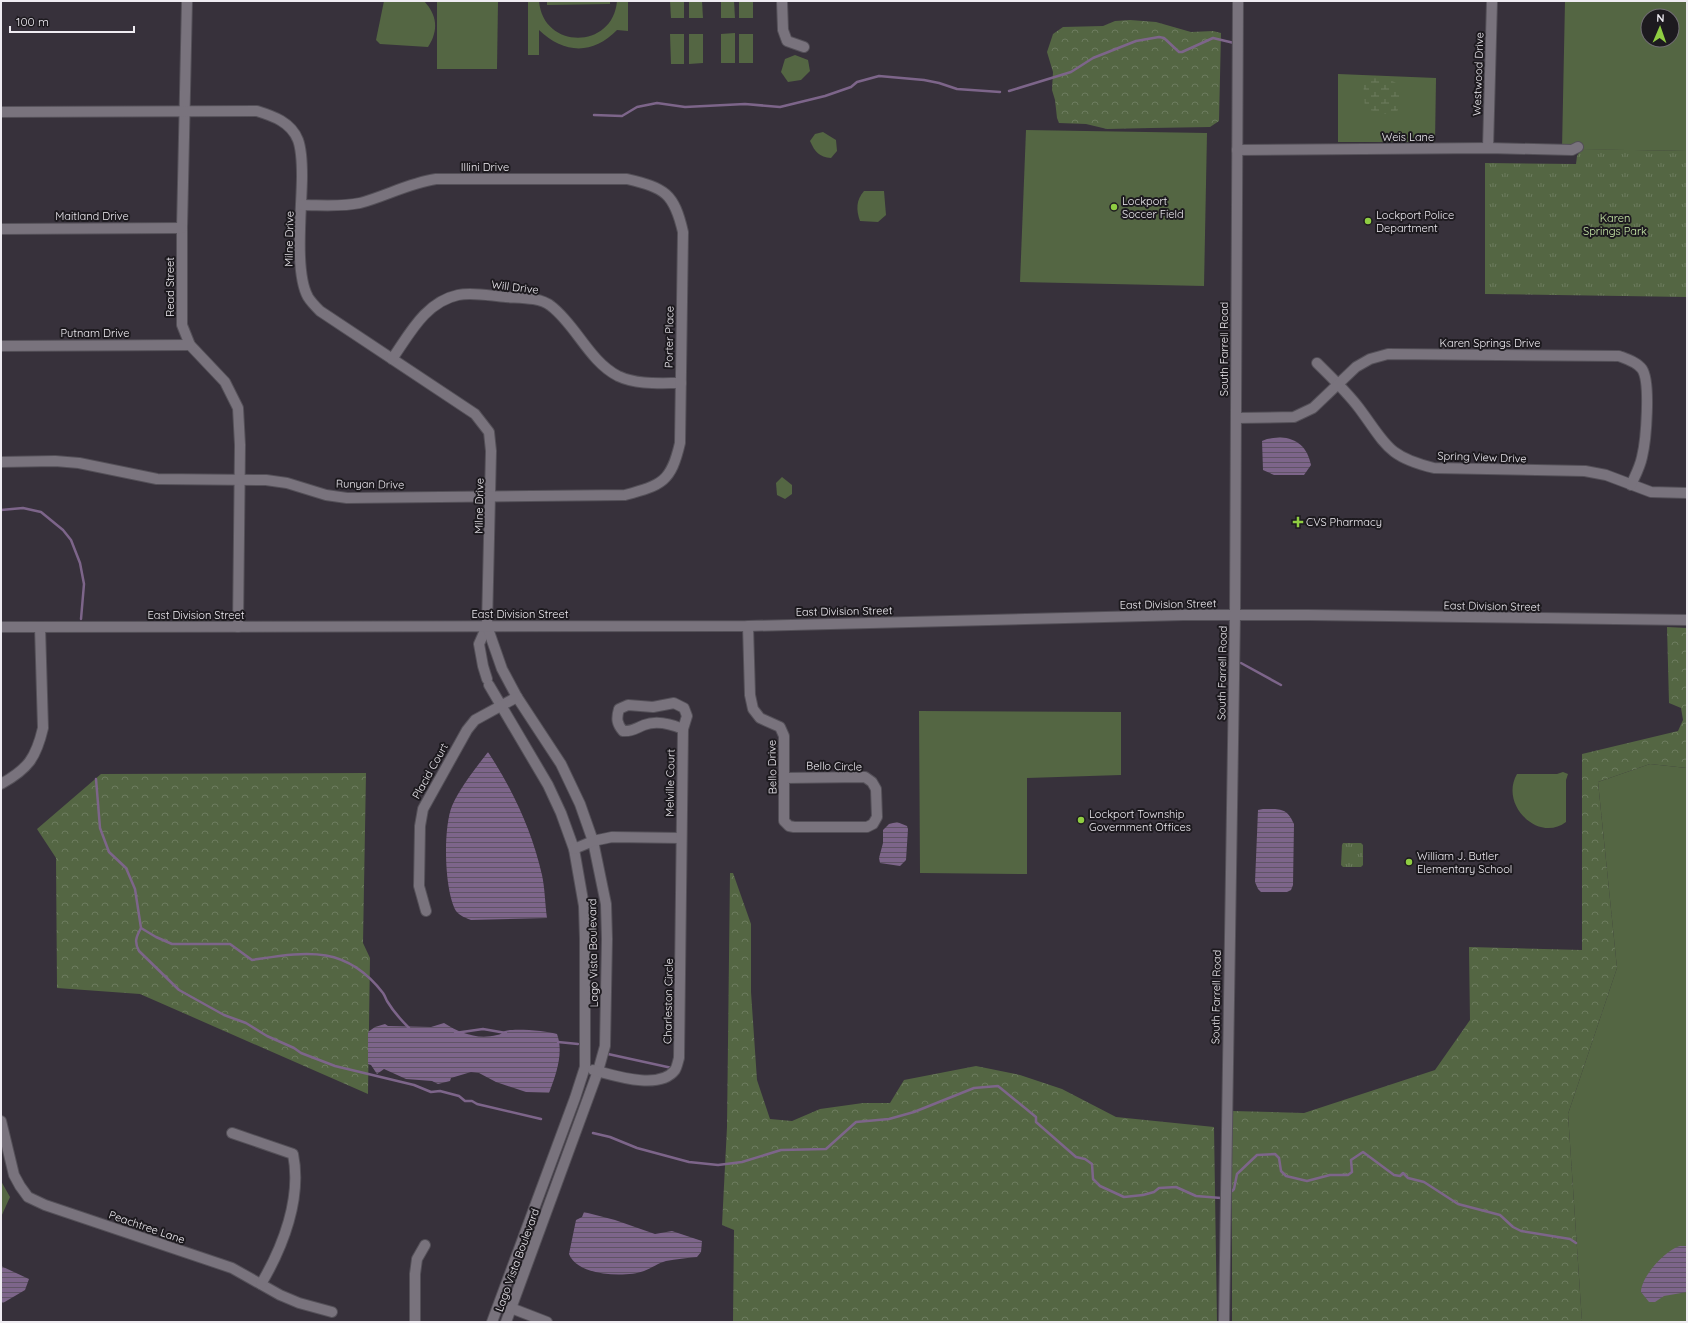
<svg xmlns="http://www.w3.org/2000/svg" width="1688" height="1323" font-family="Quicksand,sans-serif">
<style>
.grass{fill:#546643;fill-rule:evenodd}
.forest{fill:url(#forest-crowns)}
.wetland{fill:url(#wetland-marsh)}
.park{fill:url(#park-tufts)}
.water{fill:url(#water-rules)}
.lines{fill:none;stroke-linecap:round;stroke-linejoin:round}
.stream{stroke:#7d658a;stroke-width:2.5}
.minor-casing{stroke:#545058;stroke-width:12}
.tertiary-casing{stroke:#545058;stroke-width:12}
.minor{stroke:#79737d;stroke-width:10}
.tertiary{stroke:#79737d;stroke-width:10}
.poi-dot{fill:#8fcd42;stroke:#1d1a1f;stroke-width:1.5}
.labels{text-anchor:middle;stroke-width:4;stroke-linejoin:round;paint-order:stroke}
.street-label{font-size:11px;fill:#efecf2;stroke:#1d1a1f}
.poi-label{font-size:11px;fill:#efecf2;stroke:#1d1a1f;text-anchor:start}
.park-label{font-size:11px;fill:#caecaa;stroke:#1d1a1f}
</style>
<defs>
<pattern id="forest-crowns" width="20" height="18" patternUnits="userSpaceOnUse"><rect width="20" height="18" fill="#546643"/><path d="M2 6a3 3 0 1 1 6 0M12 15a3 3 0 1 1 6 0" fill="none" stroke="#6d7c5f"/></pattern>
<pattern id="wetland-marsh" width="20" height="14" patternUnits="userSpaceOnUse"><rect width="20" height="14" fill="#546643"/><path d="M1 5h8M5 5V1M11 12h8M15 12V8" fill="none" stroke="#6d7c5f"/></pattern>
<pattern id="park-tufts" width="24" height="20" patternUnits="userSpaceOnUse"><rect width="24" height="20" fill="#546643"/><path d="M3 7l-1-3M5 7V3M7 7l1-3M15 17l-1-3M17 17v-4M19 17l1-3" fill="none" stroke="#6d7c5f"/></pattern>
<pattern id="water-rules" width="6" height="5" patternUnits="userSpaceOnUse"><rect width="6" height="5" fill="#7d658a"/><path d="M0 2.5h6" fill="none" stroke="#605466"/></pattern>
</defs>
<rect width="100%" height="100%" fill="#37313b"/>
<!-- grass -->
<g class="grass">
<path d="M384,1H424C437,15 439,30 428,47L380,44L376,40Z"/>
<polygon points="437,1 498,1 497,69 437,69"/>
<path d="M528,1H539C543,50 613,50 617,1H628V31L617,30C593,55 564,54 539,30V55H528Z"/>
<polygon points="547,1 610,1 610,4 547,5"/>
<polygon points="670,1 684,1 684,18 671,18"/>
<polygon points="689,1 702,1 703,18 689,18"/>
<polygon points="721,1 734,1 735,18 721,18"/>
<rect x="739" y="1" width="14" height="17"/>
<path d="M1565,1H1687V151L1562,149ZM1648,16H1672V40H1648Z"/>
<polygon points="735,33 735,63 721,63 721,34"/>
<polygon points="670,34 684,34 684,64 671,64"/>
<polygon points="689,34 703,34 703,63 689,64"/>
<rect x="739" y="34" width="14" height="29"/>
<polygon points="795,55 808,60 810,71 801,80 788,82 781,72 785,59"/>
<polygon points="1338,74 1436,78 1435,142 1338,142"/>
<polygon points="1026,130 1207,133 1204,286 1020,282"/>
<path d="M823,132L836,140L837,151L831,158C819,157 815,152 810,141L815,134Z"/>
<path d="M864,191H884L886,215L878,222L860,221C856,210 856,200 864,191Z"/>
<polygon points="782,477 792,485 792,494 785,499 777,495 776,483"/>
<polygon points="919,711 1121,712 1121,775 1027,778 1027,874 920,873"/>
<polygon points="1650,764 1687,768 1687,1322 1582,1322 1568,1114 1617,968 1598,782"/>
<path d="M1563,772L1568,774L1566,780V822C1539,843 1499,805 1517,774H1557Z"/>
<polygon points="1,1181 10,1197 1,1217"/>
</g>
<!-- forest -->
<g class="forest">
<polygon points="1130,20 1156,22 1191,32 1213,31 1221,33 1219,121 1210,127 1151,128 1107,129 1086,124 1059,123 1057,118 1055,100 1052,90 1053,72 1047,52 1053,34 1063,27 1103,26 1115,21"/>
<polygon points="1667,627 1687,628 1687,768 1650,764 1598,782 1617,968 1568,1114 1582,1322 1232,1322 1232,1111 1304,1113 1435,1070 1470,1020 1469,947 1582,950 1582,754 1678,731 1683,720 1681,708 1669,703"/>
<polygon points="366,773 363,943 370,958 368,1094 140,994 57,988 56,858 37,829 101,774"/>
<polygon points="730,873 733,873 751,924 751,992 757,1080 770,1119 792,1121 820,1109 863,1103 890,1103 904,1080 976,1066 1020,1075 1062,1089 1116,1117 1214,1127 1217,1322 733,1322 734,1230 722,1225 727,1127"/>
</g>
<!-- wetland -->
<polygon class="wetland" points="1367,78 1389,79 1401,86 1401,102 1397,112 1386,114 1365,109 1363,79"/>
<!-- park -->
<g class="park">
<polygon points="1581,149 1687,151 1687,297 1485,294 1485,163 1576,164 1577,156"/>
<polygon points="1343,843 1361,843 1363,845 1363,865 1361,867 1343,867 1341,865 1342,845"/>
</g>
<!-- water -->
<g class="water">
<path d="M1280,437C1298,439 1307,447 1311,465L1304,475H1274L1263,470L1262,441L1267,439Z"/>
<path d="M488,752C513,790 532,831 542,875C545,889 545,904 547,918L471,920C466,918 460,916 456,911C444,890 443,828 452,806C461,786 475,769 488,752Z"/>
<path d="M1263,809C1279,809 1287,807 1294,824L1293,885L1291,890L1287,892H1261L1258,889L1255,882L1258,810Z"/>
<polygon points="897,822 907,826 908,829 906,860 900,866 880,863 879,858 883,843 883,830 889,824"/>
<path d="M444,1023C460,1033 477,1040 497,1035C501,1035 502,1032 505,1031C514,1028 548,1031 557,1034C564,1053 556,1075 549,1093L526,1092L496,1082L479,1073L471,1072L451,1078L450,1081L438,1084L432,1081L406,1079L384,1069L377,1074L371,1065L368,1064V1032L375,1027L385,1024L388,1026L431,1027Z"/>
<path d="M584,1212L615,1220L655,1234L672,1231L702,1241L701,1252L697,1257C687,1258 676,1259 666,1261C658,1263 652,1268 644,1271C625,1278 577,1276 569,1254L576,1220L582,1217Z"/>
<path d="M1680,1246H1687V1292L1664,1296L1655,1302H1649L1641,1292C1641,1277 1665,1250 1680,1246Z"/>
<polygon points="1,1266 29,1279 25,1290 3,1303 1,1302"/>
</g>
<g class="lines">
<!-- stream -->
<g class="stream">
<polyline points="1009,91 1071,72 1093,58 1136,41 1159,37 1164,38 1179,52 1182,52 1213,38 1234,43"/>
<polyline points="594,115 622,116 637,107 657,103 685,107 745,104 780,107 825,96 851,87 857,82 879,76 924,80 939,83 957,89 1000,92"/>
<polyline points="1,510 23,508 41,512 63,530 71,540 80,563 84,584 81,619"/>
<polyline points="1241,663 1281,685"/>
<path d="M96,779L100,828L109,852L126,868L135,889L141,928L156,937L172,944H230L252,960C306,952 345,944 383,993C385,996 386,999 387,1001C393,1011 401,1020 409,1028"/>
<path d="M141,928C136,937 134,942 139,951L179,990L224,1015L246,1023L267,1036L294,1048L301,1053L335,1066L414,1085L431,1092L440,1091L459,1096L465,1101H472L477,1104L541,1119"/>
<polyline points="455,1033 483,1029 506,1033"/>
<polyline points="558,1042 578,1044"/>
<polyline points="608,1054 672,1068"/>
<polyline points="593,1133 610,1137 637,1148 689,1162 718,1165 742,1162 781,1150 826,1149 856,1122 889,1119 914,1112 974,1088 998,1086 1036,1117 1036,1122 1076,1157 1085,1159 1092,1164 1093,1179 1100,1186 1124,1197 1143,1195 1154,1192 1159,1188 1176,1187 1196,1196 1221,1198"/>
<polyline points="1232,1191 1234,1189 1237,1174 1257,1155 1275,1154 1279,1158 1281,1171 1286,1176 1307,1181 1330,1175 1348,1175 1352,1172 1351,1160 1363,1152 1394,1175 1400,1176 1403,1173 1408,1178 1424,1182 1458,1204 1500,1215 1513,1227 1521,1231 1570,1239 1576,1243"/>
</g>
<!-- minor casing -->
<g class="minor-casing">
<g id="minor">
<polyline points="187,1 182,228 182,325 190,345 225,382 238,408 240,445 238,627"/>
<polyline points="782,1 783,30 787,41 804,47"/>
<path d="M1,112L257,111C273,116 291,122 298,140C302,151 302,164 302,176C302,207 294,272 308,297C311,302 316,307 320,311L475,414L489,432L491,451L487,626L479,644L483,666L487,679"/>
<polyline points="1488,148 1492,1"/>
<polyline points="1237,150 1488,148 1572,150 1578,147"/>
<polyline points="1,229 182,228"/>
<polyline points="1,346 190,345"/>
<path d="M392,359C409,335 425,302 458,295C473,292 491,296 506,297C519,298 540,297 551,306C576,325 589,361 618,376C637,385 660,383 681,383"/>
<path d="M1317,363C1331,377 1347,392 1359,408C1386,444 1387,457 1434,468L1585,471L1606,475L1651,492L1687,493"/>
<path d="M1236,418L1294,417L1313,408L1356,367L1370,359L1388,354L1619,356C1627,359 1637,362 1642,369C1651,382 1646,441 1642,457C1640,467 1635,476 1631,485"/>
<path d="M1,462L55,461L79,463L157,479L266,480L287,483L326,495L347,498L625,495C662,485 671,482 680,443L683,232C674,193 665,188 627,179H436C409,183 386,196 360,203C341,207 321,205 302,205"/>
<polyline points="487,626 502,669 517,697 561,764 580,804 593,841 606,904 607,939 605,1046 598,1071 506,1322"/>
<polyline points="748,626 750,695 753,709 760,718 780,727 784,736 784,821 789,826 794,827 867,827 873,824 877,817 876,789 872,782 865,777 784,778"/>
<polyline points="489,685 548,785 561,813 574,849 584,906 585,939 585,1067 575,1098 492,1322"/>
<path d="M1,784C28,769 36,758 43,728L40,627"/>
<polyline points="574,849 593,841 612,837 681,838"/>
<polyline points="426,911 419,886 420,826 423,809 467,730 475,720 517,697"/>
<path d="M593,1070C613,1075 659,1091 675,1070C677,1067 678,1061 679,1058L683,729L687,716L684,708L674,703L653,707L628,705L619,709C616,719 617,724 623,731C632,732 636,728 644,725C657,720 671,724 683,729"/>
<polyline points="1,1121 14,1175 20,1186 28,1197 45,1205 232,1268 280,1295 299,1303 332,1312"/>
<path d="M232,1133L293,1154C302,1198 283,1247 261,1284"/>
<polyline points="506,1306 547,1322"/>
<polyline points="415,1322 415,1274 417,1259 425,1245"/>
</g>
</g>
<!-- tertiary casing -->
<g class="tertiary-casing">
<g id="tertiary">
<polyline points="1,627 748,626 1184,615 1309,615 1687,620"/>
<polyline points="1224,1322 1235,615 1238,1"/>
</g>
</g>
<!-- minor -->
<use href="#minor" class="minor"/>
<!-- tertiary -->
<use href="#tertiary" class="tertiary"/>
</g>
<!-- markers -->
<g class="poi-dot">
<circle cx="1114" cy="207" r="4"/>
<circle cx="1368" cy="221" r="4"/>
<path d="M1296 516h4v4h4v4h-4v4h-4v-4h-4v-4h4z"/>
<circle cx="1081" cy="820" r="4"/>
<circle cx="1409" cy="862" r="4"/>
</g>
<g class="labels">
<!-- street labels -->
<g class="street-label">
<text transform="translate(1478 74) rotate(-88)" y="4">Westwood Drive</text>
<text x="1408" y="141">Weis Lane</text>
<text x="485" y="171">Illini Drive</text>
<text x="92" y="220">Maitland Drive</text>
<text transform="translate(289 239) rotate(-89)" y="4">Milne Drive</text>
<text transform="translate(170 287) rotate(-90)" y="4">Read Street</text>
<text transform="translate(515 287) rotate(7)" y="4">Will Drive</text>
<text x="95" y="337">Putnam Drive</text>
<text transform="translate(669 337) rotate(-89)" y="4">Porter Place</text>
<text x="1490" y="347">Karen Springs Drive</text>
<text transform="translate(1224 349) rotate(-90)" y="4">South Farrell Road</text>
<text transform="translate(1482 457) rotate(2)" y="4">Spring View Drive</text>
<text transform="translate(370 484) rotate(1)" y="4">Runyan Drive</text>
<text transform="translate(479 506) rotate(-89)" y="4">Milne Drive</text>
<text transform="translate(1168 604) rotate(-1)" y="4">East Division Street</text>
<text transform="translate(1492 606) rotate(1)" y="4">East Division Street</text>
<text transform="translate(844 611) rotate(-1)" y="4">East Division Street</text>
<text x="520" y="618">East Division Street</text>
<text x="196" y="619">East Division Street</text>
<text transform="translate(1222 673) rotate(-89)" y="4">South Farrell Road</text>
<text transform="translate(834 766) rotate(1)" y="4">Bello Circle</text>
<text transform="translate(772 767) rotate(-91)" y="4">Bello Drive</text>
<text transform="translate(430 771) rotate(-61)" y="4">Placid Court</text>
<text transform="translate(670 783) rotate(-89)" y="4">Melville Court</text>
<text transform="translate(593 953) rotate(-91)" y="4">Lago Vista Boulevard</text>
<text transform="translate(1216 997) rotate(-89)" y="4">South Farrell Road</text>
<text transform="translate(668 1001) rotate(-89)" y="4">Charleston Circle</text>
<text transform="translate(147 1227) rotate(19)" y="4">Peachtree Lane</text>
<text transform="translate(517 1260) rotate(-70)" y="4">Lago Vista Boulevard</text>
</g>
<!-- poi labels -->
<g class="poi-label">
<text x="1122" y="205">Lockport<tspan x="1122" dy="13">Soccer Field</tspan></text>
<text x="1376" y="219">Lockport Police<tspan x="1376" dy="13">Department</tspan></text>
<text x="1306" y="526">CVS Pharmacy</text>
<text x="1089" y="818">Lockport Township<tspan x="1089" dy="13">Government Offices</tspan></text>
<text x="1417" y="860">William J. Butler<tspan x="1417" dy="13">Elementary School</tspan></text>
</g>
<!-- park labels -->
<g class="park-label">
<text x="1615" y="222">Karen<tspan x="1615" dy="13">Springs Park</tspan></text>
</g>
</g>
<!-- border -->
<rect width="1688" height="1323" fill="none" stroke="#efecf2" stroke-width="4"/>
<!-- north arrow -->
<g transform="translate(1660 28) rotate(2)"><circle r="19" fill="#1d1a1f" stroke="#716e73"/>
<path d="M0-3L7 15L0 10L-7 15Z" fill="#8fcd42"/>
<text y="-6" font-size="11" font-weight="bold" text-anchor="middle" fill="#efecf2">N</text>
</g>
<!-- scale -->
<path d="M10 26v6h124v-6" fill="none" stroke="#efecf2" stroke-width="2"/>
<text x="16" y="26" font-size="12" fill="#efecf2" stroke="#1d1a1f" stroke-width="3" paint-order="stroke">100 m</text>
</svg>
